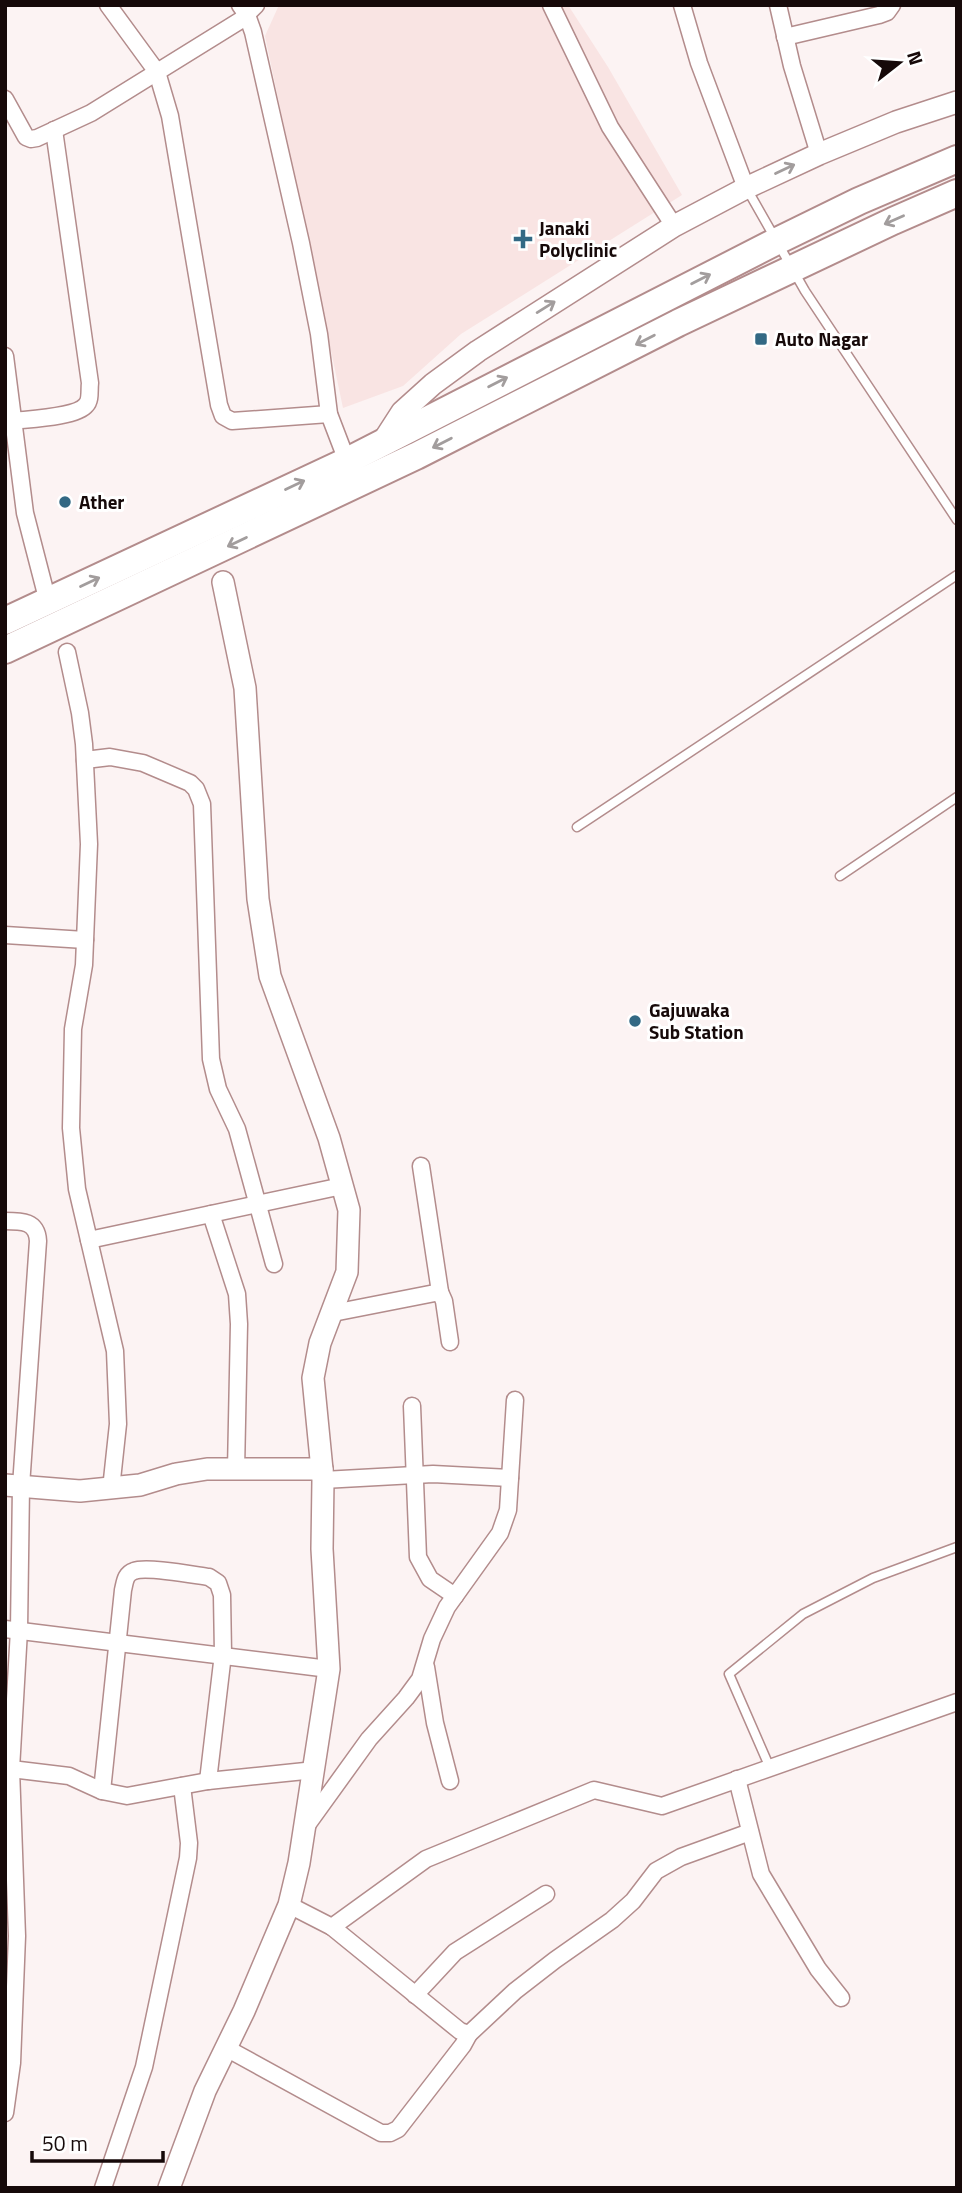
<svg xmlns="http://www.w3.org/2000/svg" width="962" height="2193" font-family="'Titillium Web',sans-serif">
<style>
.built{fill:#f9e4e3}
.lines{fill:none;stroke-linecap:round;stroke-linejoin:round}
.service-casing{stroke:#b38c8c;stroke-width:11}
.minor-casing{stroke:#b38c8c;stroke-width:19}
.tertiary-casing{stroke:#b38c8c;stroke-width:24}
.primary-casing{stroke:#b38c8c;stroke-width:30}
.service{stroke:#fff;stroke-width:8}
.minor{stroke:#fff;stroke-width:16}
.tertiary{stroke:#fff;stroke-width:21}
.primary{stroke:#fff;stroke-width:26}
.oneway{stroke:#a29d9d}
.poi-dot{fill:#336984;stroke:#fff;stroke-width:2.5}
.labels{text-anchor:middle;stroke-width:6;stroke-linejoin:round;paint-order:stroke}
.poi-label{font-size:19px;font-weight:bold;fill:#160909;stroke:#fff;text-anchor:start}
</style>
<rect width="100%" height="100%" fill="#fcf3f3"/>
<!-- built -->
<polygon class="built" points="279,5 568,5 608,67 682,195 461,334 403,386 343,408 265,36"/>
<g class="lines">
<!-- service casing -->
<g class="service-casing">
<g id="service">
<polyline points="747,189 805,291 957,520"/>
<polyline points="577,827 957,575"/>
<polyline points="840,876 957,797"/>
<polyline points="770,1768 729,1674 803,1614 873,1578 957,1547"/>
</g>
</g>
<!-- minor casing -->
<g class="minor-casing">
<g id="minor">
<polyline points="108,5 157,72 170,116 219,405 223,416 232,421 329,414"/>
<polyline points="240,5 247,15 253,32 301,243 319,334 329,414 347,461"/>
<polyline points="551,5 610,127 674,226"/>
<polyline points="682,5 699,63 746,188"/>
<polyline points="778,5 792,66 819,154"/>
<polyline points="785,37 879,15 887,12 892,5"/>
<polyline points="5,99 26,137 31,139 37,138 91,113 241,20 256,5"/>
<polyline points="5,356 25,513 48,602"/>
<path d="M13,421C29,419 77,417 86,405C91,400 89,390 90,383L54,130"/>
<polyline points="67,652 80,713 84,744 89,844 84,965 73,1029 71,1128 77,1189 115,1351 118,1424 111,1489"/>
<polyline points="85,760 110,757 143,763 190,783 196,789 202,804 211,1059 218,1089 237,1129 274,1264"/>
<polyline points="5,935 85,940"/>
<polyline points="421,1166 440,1292"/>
<polyline points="211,1214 237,1294 239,1324 236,1470"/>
<path d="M5,1221C22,1221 37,1221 38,1241L21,1486L19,1630L11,1769L17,1936L12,2063L5,2113"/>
<polyline points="89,1240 342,1186"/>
<polyline points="333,1313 440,1292 444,1301 450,1342"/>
<polyline points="412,1406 418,1557 430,1579 455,1596"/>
<polyline points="323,1480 433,1474 510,1478"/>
<polyline points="5,1629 329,1669"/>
<polyline points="426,1667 435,1723 450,1781"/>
<polyline points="11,1769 69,1776 102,1791 127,1796 208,1781 315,1770"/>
<polyline points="737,1779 761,1874 818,1969 841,1998"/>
<path d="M102,1791L123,1590C125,1582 125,1574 134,1571C146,1566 194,1575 209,1577L218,1583L222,1595L223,1654L208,1781"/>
<polyline points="307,1825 369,1739 406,1698 420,1679 432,1639 447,1607 500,1533 508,1510 515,1400"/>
<polyline points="289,1905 332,1927 426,1859 594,1790 662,1806 957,1702"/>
<polyline points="332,1927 460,2031 469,2034 515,1991 555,1960 612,1920 633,1901 656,1871 681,1857 750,1832"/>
<polyline points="415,1995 455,1952 546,1894"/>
<polyline points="226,2048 381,2133 390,2133 398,2129 463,2045 469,2034"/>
<polyline points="103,2188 144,2067 188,1858 189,1843 182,1786"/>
</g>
</g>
<!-- tertiary casing -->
<g class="tertiary-casing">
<g id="tertiary">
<polyline points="382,443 402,412 433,384 478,351 674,226 746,188 819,154 896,122 957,102"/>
<polyline points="5,1485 80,1491 140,1485 176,1474 207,1469 322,1469"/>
<polyline points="169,2188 205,2091 244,2011 289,1905 299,1863 329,1669 322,1549 323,1480 313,1378 320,1343 347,1272 349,1210 329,1138 270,976 258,899 245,688 223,582"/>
</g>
</g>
<!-- primary casing -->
<g class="primary-casing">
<g id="primary">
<polyline points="5,621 347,461 775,242 859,201 957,159"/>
<polyline points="5,650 416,456 678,323 893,221 957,193"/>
</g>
</g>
<!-- service -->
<use href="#service" class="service"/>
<!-- minor -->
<use href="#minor" class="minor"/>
<!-- tertiary -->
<use href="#tertiary" class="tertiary"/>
<!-- primary -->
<use href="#primary" class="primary"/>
</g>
<!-- one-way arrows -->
<defs><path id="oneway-shaft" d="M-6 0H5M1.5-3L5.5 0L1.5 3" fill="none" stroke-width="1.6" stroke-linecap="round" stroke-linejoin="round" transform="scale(1.75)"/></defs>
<g class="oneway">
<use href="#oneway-shaft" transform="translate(785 169) rotate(-25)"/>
<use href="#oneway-shaft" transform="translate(894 220) rotate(156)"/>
<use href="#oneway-shaft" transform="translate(701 279) rotate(-27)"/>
<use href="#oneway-shaft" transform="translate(546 307) rotate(-32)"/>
<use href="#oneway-shaft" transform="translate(645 340) rotate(153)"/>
<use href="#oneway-shaft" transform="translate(498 382) rotate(-27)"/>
<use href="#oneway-shaft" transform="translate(442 443) rotate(153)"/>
<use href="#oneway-shaft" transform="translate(295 485) rotate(-25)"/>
<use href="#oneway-shaft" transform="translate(237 542) rotate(154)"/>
<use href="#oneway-shaft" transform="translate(90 582) rotate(-25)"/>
</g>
<!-- markers -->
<g class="poi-dot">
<path d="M519.5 228.5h7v7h7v7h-7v7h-7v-7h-7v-7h7z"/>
<rect x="754" y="332" width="14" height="14" rx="3.5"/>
<circle cx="65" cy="502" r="7"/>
<circle cx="635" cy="1021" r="7"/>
</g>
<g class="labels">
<!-- poi labels -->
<g class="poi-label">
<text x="539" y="235">Janaki<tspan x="539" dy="22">Polyclinic</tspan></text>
<text x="775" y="346">Auto Nagar</text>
<text x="79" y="509">Ather</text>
<text x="649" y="1017">Gajuwaka<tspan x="649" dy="22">Sub Station</tspan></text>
</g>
</g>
<!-- border -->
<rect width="962" height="2193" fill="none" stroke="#160909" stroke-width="14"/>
<!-- north arrow -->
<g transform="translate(899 63) rotate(73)" stroke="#ffffff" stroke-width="5" paint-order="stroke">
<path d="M0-5L12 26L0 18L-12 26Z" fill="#160909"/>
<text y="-10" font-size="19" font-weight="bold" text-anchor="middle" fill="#160909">N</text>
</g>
<!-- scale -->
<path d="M32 2151v10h131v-10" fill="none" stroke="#160909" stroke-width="3.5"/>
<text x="42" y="2151" font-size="21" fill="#160909" stroke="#ffffff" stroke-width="5" paint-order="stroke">50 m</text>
</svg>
